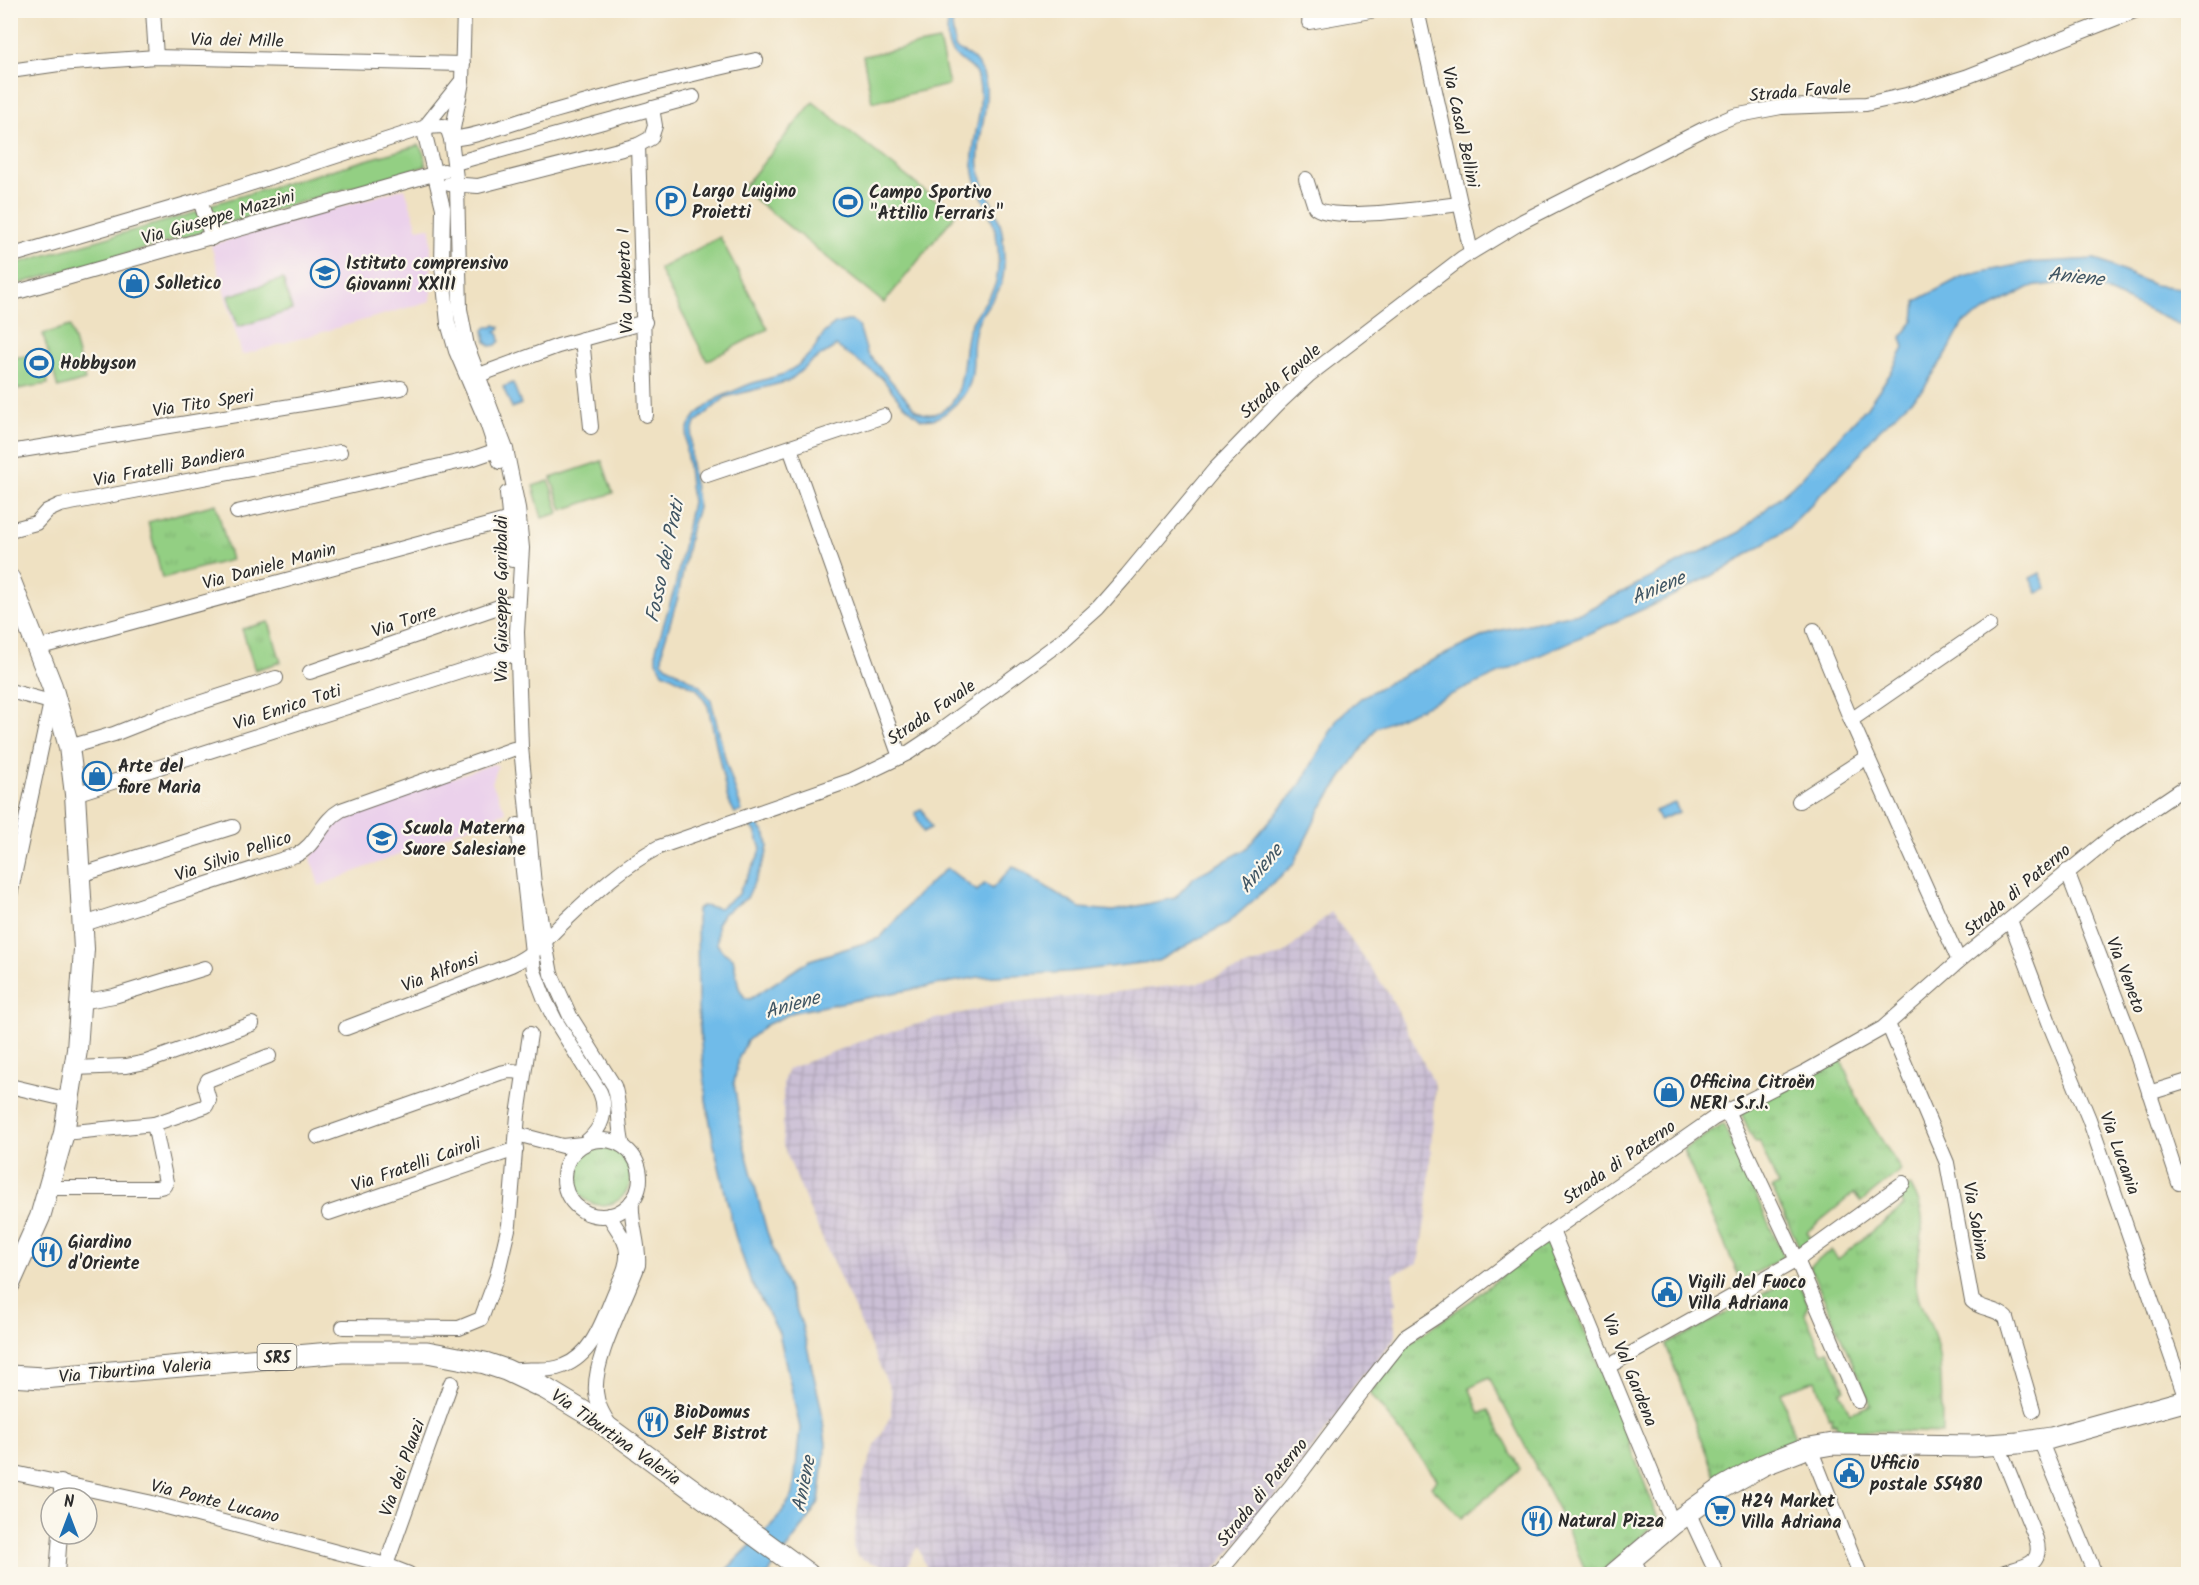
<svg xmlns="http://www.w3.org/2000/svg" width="2199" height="1585" font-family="Kalam,sans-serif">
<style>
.built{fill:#ebd1eb}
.industrial{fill:url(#industrial-grid)}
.grass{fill:url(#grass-tufts);stroke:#5f7d57;stroke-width:1.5}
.park{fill:#93cf83;stroke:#5f7d57;stroke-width:1.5}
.water{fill:#70bbe9;stroke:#4e738a;stroke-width:1.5}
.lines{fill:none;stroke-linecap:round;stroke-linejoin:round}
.street-casing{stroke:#706b60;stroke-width:16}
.secondary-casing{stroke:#706b60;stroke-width:22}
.primary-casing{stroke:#706b60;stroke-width:23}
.street{stroke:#fff;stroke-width:14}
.secondary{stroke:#fff;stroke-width:20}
.primary{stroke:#fff;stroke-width:21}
.labels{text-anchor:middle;stroke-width:4.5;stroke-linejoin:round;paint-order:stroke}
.shield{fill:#fbf7ec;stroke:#696865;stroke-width:1.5}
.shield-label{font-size:16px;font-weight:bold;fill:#2b2b2b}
.street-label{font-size:18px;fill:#2b2b2b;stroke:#fbf7ec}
.poi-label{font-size:18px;font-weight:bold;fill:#2b2b2b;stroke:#fbf7ec;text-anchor:start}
.water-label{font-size:20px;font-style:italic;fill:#405664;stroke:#fbf7ec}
</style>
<defs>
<pattern id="industrial-grid" width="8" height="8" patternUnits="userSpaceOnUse" patternTransform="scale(1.5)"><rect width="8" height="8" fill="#cbbfd5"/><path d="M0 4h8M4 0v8" fill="none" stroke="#aea4b7"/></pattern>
<pattern id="grass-tufts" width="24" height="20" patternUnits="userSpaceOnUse" patternTransform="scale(1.5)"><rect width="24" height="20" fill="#93cf83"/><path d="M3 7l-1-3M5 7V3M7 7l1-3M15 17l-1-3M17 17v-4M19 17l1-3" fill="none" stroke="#7fb271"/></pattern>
</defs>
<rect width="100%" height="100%" fill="#fbf7ec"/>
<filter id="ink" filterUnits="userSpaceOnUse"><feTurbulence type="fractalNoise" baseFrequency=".0167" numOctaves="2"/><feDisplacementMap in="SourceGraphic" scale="12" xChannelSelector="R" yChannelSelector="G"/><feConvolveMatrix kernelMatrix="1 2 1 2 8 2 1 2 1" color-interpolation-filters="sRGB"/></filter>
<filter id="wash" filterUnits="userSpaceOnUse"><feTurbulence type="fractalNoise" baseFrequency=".008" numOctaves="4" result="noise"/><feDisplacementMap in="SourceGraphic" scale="24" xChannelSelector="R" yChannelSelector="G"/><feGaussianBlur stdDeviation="1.35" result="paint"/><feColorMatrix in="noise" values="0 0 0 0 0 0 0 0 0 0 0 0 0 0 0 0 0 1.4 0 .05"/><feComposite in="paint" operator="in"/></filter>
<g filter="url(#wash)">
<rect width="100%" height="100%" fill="#efe1c2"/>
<!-- built -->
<g class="built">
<polygon points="405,188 418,229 428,227 431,229 431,301 242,355 211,245"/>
<polygon points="493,764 498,766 492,783 506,812 319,886 311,858 336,817"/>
</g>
<!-- industrial -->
<polygon class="industrial" points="1331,912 1389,994 1435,1085 1427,1211 1418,1263 1393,1274 1396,1305 1392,1305 1396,1336 1369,1372 1363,1373 1350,1391 1351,1396 1294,1474 1211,1574 929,1574 918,1547 912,1555 908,1566 901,1569 871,1563 857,1556 853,1547 861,1482 875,1446 891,1415 891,1391 811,1213 783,1145 783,1082 788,1069 869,1038 935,1019 997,1005 1198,983 1284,954"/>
<!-- grass -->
<g class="grass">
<polygon points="216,504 231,560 162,578 148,522"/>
<polygon points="269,622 281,662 255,670 242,629"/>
<polygon points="1840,1057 1862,1109 1901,1170 1861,1202 1854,1193 1807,1232 1812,1240 1800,1249 1772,1188 1778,1185 1759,1141 1755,1143 1741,1113"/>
<polygon points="1723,1124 1784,1257 1741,1281 1683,1150"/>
<circle cx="602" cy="1176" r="29"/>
<path d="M1910,1185C1934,1221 1916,1246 1916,1284C1917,1302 1927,1316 1933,1332C1944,1361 1941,1402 1942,1433L1837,1429L1836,1423H1832V1417L1829,1418L1816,1380L1781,1392L1795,1438L1715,1477L1666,1345L1795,1277L1808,1304L1805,1314L1822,1353L1828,1351L1845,1389L1840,1392L1850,1413L1871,1405L1810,1267L1831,1250L1838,1259L1904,1206L1898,1196Z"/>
<polygon points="1547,1243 1600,1367 1659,1521 1602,1571 1587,1574 1559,1511 1489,1377 1469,1387 1480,1414 1489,1410 1520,1469 1462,1518 1431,1486 1437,1479 1370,1393 1406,1345 1473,1299 1536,1248"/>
</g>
<!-- park -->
<g class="park">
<polygon points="939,41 949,85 872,102 863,56"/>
<polygon points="813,102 955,215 884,303 742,189"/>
<polygon points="419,145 424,154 426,166 217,226 212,226 206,206"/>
<polygon points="198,212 204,232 11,286 11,265"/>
<polygon points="720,237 768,329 707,361 659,269"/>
<polygon points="283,279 292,310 238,327 228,296"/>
<polygon points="70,326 85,380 58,388 43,334"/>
<polygon points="44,354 48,384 11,390 11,358"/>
<polygon points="602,461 613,493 562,510 551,478"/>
<polygon points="549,481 559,513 542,518 533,486"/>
</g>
<!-- water -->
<g class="water">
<path d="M950,11H956L952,26L955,48C960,52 966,53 971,57C1003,85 974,132 979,167C982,192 1002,214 1003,241C1004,255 1006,279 998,291C992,301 983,310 978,322C965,358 986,380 950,409C942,417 932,421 921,419L901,402L882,378L836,346L811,362L789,381L726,397L695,423L691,436V464L698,508L691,529L678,597L663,646L662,661L667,666L699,685L711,700L726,762L742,811L735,813L728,800L708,706L697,689L663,672L656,661V649L675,587L692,502L686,450V436L689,425L697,414L718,398L750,384L784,374L797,366L812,352L824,333L835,324L847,321H852L859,326L867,353L916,410C933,421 952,409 958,391C965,372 963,351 968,332C973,315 988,302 995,285C1000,269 999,246 995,230C990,208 975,189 973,166C971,140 983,114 980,89C977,59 957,66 949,47C945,35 948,22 950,11Z"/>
<path d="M2095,259L2154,285L2188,289V324H2178L2095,286L2071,282L2030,287L1963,323L1950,348L1924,388L1874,435L1859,455L1788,528L1728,567L1666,599L1376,728L1321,808L1293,865L1228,923L1158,961L1068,972L979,977L866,998L794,1012L766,1025L747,1041L739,1057L734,1083L743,1141L767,1232L802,1325L821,1407L826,1444L819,1502L797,1535L768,1574H722L777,1519L793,1495L800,1428L779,1333L751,1282L735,1235L714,1145L706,1100L698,1009L697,909L702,906L719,908L739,894C743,878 757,866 761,849L755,831L748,825L756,822L766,835L768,846L766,856L747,898L724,913L717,924V944L723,952L733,958L739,988L745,998L750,999L810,960L880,938L917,895L947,868L977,891L985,883L992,889L1013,866L1080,908L1113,911L1175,898L1194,877L1245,850L1300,785L1338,718L1362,697L1416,668L1492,632L1583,612L1740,532L1801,478L1867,407L1890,374L1904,348L1901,337L1914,321L1916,301L1963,276L2027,263Z"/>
<polygon points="495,325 500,327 499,330 495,331 499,335 500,341 496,345 491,346 486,342 484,330 487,327 493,327"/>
<polygon points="513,383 521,404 512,408 503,387"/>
<polygon points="2040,573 2047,589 2037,593 2030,578"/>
<polygon points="1675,803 1679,812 1659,820 1655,811"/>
<polygon points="922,809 931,828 923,832 915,813"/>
</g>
</g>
<g filter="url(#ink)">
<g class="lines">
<!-- street casing -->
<g class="street-casing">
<g id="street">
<polyline points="153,10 156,57"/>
<path d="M464,10L462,82L451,139L457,186L460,309L467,346L506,449L518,508L522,548L517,632L521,747L534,885L551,974L570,1016L614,1086C621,1105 617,1126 623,1146"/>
<polyline points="1417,10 1471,252"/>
<polyline points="1309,22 1376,10"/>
<polyline points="10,71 59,64 156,57 463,64"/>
<polyline points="460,83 428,123 425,135 443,208 442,266 448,323 456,351 487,423 500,462"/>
<path d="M451,139C480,136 512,123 540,115C612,95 683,75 756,60"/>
<polyline points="638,145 646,415"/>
<polyline points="455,163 693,97"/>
<path d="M1306,179L1315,207C1331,223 1434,207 1459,204"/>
<polyline points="449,184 478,186 638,145 651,138 655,126 652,108"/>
<polyline points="200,200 212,238"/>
<polyline points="10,256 200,200 426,127 443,126 448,130 451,139"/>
<polyline points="10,294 444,171"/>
<polyline points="582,339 591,427"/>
<polyline points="479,375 558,346 645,322"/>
<polyline points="790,448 900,757"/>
<polyline points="10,452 401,388"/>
<polyline points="707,475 884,416"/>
<polyline points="507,493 512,548 512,560"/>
<polyline points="237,512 471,459 497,450"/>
<polyline points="10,530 36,523 47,511 60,505 340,452"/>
<polyline points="1814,630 1851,720 1959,961"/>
<polyline points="37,648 510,519"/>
<polyline points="310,672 510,603"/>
<polyline points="10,691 58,704"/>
<polyline points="1851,720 1989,625"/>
<polyline points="69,747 114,734 162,715 276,678"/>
<polyline points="75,794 510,655"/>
<polyline points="1799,801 1867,757"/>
<path d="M518,825L534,971L545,1000L555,1020L600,1092C608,1111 602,1129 586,1142"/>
<polyline points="2067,871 2133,1043 2179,1183"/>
<polyline points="80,875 233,827"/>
<polyline points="10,895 51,702"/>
<polyline points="2010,920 2052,1030 2089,1119 2188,1405"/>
<path d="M84,924L296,855C317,845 321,821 341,810L513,749"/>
<polyline points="81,1002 114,996 205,968"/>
<path d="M1888,1024L1947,1163L1972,1301C1981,1310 1997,1308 2006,1318L2033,1410"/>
<path d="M346,1028L511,965C540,951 546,938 568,918C595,892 626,864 659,847L852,780L908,753L932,737L1059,643L1098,608L1127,575L1215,469L1277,405L1309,375L1462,258L1523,221L1704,129L1734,116L1781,107L1866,104L1911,94L1966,77L2137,10"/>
<polyline points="74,1068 126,1066 146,1062 252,1024"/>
<polyline points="10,1086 69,1100"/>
<polyline points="2149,1093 2188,1081"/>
<polyline points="1727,1111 1797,1260 1858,1401"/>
<polyline points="154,1124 206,1106 209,1100 205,1086 208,1080 269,1056"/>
<polyline points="517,1134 562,1146 582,1144"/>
<polyline points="318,1137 500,1073 509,1071 523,1072"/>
<circle cx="602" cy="1178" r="38"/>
<polyline points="49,1188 156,1188 164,1186 166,1182 154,1124 64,1133"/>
<polyline points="329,1213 516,1149"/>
<polyline points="1552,1231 1673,1524"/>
<polyline points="343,1327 459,1328 481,1319 497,1276 509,1225 518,1115 530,1034"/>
<polyline points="1609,1366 1797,1260 1903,1183"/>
<path d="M512,1371C529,1367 547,1373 563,1366C593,1355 603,1320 615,1292C620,1279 628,1267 627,1253C627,1239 615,1228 609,1215"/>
<path d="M610,1426C604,1416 597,1405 596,1392C593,1359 626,1299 638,1265C640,1244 630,1224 632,1201"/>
<polyline points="2040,1440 2095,1574"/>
<path d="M1998,1445L2036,1539C2044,1565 2024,1566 2005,1572"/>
<polyline points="1810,1448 1860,1574"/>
<polyline points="10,1472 148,1502 386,1565 409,1574"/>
<polyline points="61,1482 61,1498"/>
<polyline points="1688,1512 1717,1574"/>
<polyline points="1633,1559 1641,1574"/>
<polyline points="386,1565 451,1383"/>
<polyline points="57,1574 60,1534"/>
<polyline points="1218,1574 1291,1486 1367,1385 1405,1337 1442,1313 1529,1247 1714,1118 1805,1072 1883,1028 1959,961 2111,837 2188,785"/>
</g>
</g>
<!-- secondary casing -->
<g class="secondary-casing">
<polyline id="secondary" points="10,579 52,686 69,747 75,794 84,949 77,1050 64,1133 40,1217 10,1284"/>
</g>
<!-- primary casing -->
<g class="primary-casing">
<g id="primary">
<polyline points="10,1376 43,1378 342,1352 427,1352 485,1363 506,1370 546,1389 599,1421 808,1574"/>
<polyline points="1614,1574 1673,1524 1724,1487 1763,1465 1804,1449 1833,1444 1973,1446 2018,1443 2051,1438 2188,1400"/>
</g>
</g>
<!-- street -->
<use href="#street" class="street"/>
<!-- secondary -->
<use href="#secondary" class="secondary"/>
<!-- primary -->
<use href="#primary" class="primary"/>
</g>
</g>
<!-- icons -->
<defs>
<g id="parking-ring" transform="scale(1.5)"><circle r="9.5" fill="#fbf7ec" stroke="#1f6fb2" stroke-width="1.5"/><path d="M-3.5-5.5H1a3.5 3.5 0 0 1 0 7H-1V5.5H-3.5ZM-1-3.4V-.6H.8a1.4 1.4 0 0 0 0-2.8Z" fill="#1f6fb2"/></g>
<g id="stadium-ring" transform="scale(1.5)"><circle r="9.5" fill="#fbf7ec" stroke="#1f6fb2" stroke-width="1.5"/><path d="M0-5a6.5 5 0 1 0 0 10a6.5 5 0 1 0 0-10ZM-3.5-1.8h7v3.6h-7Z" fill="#1f6fb2"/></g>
<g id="school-ring" transform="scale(1.5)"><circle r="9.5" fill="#fbf7ec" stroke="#1f6fb2" stroke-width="1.5"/><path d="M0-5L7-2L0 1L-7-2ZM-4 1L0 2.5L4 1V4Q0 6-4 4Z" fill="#1f6fb2"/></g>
<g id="shop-ring" transform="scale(1.5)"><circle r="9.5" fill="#fbf7ec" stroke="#1f6fb2" stroke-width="1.5"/><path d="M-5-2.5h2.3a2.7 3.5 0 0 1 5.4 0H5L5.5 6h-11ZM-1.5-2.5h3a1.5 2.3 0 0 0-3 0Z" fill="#1f6fb2"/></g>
<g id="restaurant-ring" transform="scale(1.5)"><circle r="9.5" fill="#fbf7ec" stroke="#1f6fb2" stroke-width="1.5"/><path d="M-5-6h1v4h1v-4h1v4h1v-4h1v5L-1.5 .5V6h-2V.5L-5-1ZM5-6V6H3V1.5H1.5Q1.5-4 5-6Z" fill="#1f6fb2"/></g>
<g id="civic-ring" transform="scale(1.5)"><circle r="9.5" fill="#fbf7ec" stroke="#1f6fb2" stroke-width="1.5"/><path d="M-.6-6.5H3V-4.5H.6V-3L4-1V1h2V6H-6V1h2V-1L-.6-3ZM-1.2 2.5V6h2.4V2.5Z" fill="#1f6fb2"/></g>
<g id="supermarket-ring" transform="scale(1.5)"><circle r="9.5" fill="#fbf7ec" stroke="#1f6fb2" stroke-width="1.5"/><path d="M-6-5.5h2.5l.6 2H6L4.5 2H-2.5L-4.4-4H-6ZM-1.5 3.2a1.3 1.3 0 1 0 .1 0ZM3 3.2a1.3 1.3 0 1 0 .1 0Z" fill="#1f6fb2"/></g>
</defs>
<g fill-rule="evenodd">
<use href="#parking-ring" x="671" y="201"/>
<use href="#stadium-ring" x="848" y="202"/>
<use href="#school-ring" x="325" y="273"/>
<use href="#shop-ring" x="134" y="283"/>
<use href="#stadium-ring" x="39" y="363"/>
<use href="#shop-ring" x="97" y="776"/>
<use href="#school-ring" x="382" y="838"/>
<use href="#shop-ring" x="1669" y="1092"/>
<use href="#restaurant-ring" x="47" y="1252"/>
<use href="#civic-ring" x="1667" y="1292"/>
<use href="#restaurant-ring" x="653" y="1422"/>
<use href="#civic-ring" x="1849" y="1473"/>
<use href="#supermarket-ring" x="1720" y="1511"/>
<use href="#restaurant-ring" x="1537" y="1521"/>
</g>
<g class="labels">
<!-- shield labels -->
<rect class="shield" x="257.5" y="1344" width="39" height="26" rx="4.5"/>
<g class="shield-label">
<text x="277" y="1363">SR5</text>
</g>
<!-- street labels -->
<g class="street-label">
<text transform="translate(237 40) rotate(1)" y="6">Via dei Mille</text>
<text transform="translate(1800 91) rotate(-5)" y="6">Strada Favale</text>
<text transform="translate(1461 127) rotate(78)" y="6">Via Casal Bellini</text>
<text transform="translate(218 217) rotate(-16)" y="6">Via Giuseppe Mazzini</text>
<text transform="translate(625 281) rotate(-92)" y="6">Via Umberto I</text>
<text transform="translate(1280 381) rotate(-42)" y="6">Strada Favale</text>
<text transform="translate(203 403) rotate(-9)" y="6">Via Tito Speri</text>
<text transform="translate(169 466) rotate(-11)" y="6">Via Fratelli Bandiera</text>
<text transform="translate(269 566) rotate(-15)" y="6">Via Daniele Manin</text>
<text transform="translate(501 599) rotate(-90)" y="6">Via Giuseppe Garibaldi</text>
<text transform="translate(404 621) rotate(-19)" y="6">Via Torre</text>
<text transform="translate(287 707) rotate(-18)" y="6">Via Enrico Toti</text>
<text transform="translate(931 712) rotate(-34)" y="6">Strada Favale</text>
<text transform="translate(233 856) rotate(-19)" y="6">Via Silvio Pellico</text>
<text transform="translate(2017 890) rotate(-40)" y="6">Strada di Paterno</text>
<text transform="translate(440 972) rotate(-21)" y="6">Via Alfonsi</text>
<text transform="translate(2126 975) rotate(69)" y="6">Via Veneto</text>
<text transform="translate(2120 1153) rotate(70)" y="6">Via Lucania</text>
<text transform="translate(1619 1162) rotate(-35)" y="6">Strada di Paterno</text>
<text transform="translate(416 1164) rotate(-19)" y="6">Via Fratelli Cairoli</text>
<text transform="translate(1976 1221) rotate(80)" y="6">Via Sabina</text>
<text transform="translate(135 1370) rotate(-5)" y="6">Via Tiburtina Valeria</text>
<text transform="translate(1630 1370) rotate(68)" y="6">Via Val Gardena</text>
<text transform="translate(616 1437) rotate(35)" y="6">Via Tiburtina Valeria</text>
<text transform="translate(402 1468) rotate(-70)" y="6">Via dei Plauzi</text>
<text transform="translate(1262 1492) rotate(-51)" y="6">Strada di Paterno</text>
<text transform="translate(215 1501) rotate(14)" y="6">Via Ponte Lucano</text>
</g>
<!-- poi labels -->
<g class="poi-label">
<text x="692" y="197">Largo Luigino<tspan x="692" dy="21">Proietti</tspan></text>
<text x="869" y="198">Campo Sportivo<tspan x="869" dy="21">"Attilio Ferraris"</tspan></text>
<text x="346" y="269">Istituto comprensivo<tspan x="346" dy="21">Giovanni XXIII</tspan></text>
<text x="155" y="289">Solletico</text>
<text x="60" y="369">Hobbyson</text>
<text x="118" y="772">Arte del<tspan x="118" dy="21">fiore Maria</tspan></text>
<text x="403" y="834">Scuola Materna<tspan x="403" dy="21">Suore Salesiane</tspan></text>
<text x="1690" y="1088">Officina Citroën<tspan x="1690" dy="21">NERI S.r.l.</tspan></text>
<text x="68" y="1248">Giardino<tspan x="68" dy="21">d'Oriente</tspan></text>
<text x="1688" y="1288">Vigili del Fuoco<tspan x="1688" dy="21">Villa Adriana</tspan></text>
<text x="674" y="1418">BioDomus<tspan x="674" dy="21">Self Bistrot</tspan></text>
<text x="1870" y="1469">Ufficio<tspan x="1870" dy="21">postale 55480</tspan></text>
<text x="1741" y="1507">H24 Market<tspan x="1741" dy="21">Villa Adriana</tspan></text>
<text x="1558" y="1527">Natural Pizza</text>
</g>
<!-- water labels -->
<g class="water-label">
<text transform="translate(2076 276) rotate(6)" y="7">Aniene</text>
<text transform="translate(664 561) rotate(-78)" y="7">Fosso dei Prati</text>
<text transform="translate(1658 587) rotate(-23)" y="7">Aniene</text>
<text transform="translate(1260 868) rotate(-50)" y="7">Aniene</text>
<text transform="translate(792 1004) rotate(-16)" y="7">Aniene</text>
<text transform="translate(803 1484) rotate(-79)" y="7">Aniene</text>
</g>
</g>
<!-- margin -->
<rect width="2199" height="1585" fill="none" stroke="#fbf7ec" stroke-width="36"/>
<!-- north arrow -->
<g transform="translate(69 1516)"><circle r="28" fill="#fbf7ec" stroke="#a8a59f" stroke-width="1.5"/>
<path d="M0-4.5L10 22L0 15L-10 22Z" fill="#1f6fb2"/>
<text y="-9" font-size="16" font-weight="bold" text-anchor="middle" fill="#2b2b2b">N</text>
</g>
</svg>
